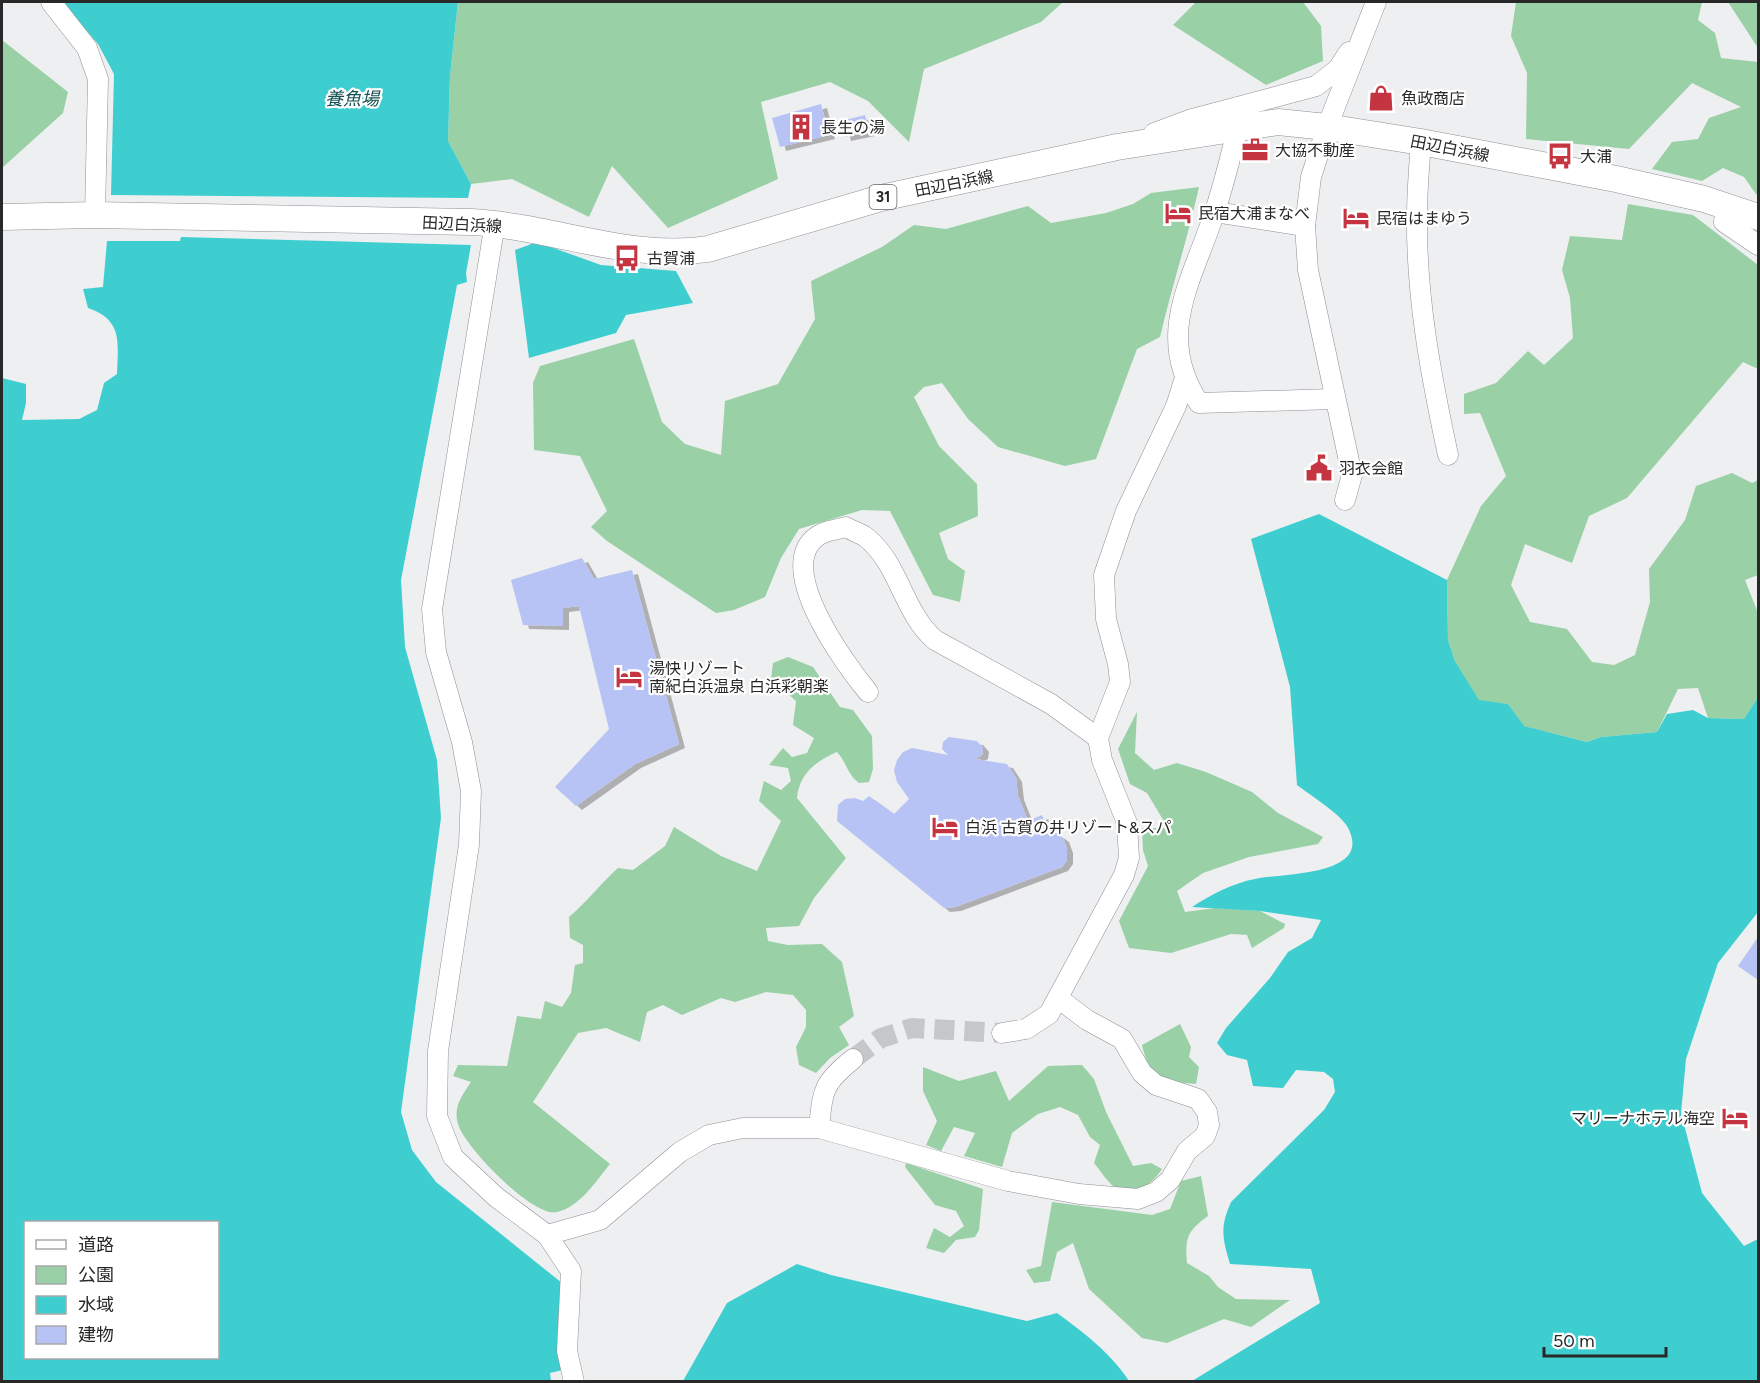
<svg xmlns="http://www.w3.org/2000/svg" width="1760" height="1383" font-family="Figtree,'Noto Sans JP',sans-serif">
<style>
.green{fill:#99d0a6}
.water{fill:#3fced0;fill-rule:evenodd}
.building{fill:#b8c3f5;filter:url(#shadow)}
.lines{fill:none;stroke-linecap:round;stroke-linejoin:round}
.minor-tunnel{stroke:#c6c7c9;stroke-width:20;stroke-dasharray:20 10;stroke-linecap:butt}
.minor-casing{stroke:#909093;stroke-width:21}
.major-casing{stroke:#909093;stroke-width:27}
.minor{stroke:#fff;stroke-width:20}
.major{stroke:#fff;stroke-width:26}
.labels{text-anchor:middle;stroke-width:4.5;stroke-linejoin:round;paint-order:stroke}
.shield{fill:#fff;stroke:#686869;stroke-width:1.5}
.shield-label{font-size:15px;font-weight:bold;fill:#282829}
.poi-label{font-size:16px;fill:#282829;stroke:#fff;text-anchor:start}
.street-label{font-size:16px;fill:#282829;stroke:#fff}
.water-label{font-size:18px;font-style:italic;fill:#175253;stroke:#fff}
</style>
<defs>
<filter id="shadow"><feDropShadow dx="6" dy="4" stdDeviation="0" flood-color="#0004"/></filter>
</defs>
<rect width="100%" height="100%" fill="#eeeff1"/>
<!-- green -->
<g class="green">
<polygon points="458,2 1063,2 1041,22 924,69 909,142 868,101 830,82 761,102 778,179 668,228 612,166 589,217 512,179 471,184 448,141 450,76"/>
<polygon points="1196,2 1303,2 1321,26 1323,61 1266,85 1173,25"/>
<polygon points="1516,2 1702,2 1698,20 1715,33 1721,58 1758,62 1758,197 1744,177 1723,168 1702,181 1652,169 1672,142 1698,139 1709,118 1741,107 1692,83 1629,149 1526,139 1527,73 1511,36"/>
<polygon points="1728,2 1758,2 1758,48"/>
<polygon points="2,40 68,92 63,113 2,168"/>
<path d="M1199,187C1188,237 1172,286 1160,337L1137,349L1096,459L1065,466L998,447L968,419L942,383L924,387L914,397L939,446L977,484L978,516L939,533L948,559L965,571L960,602L933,595L890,511L862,510L799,529L781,558L765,597L734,610L716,613L607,541L591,527L607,511L580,456L534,450L533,383L540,366L634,339L662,422L685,444L721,455L725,401L778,384L815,319L811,281L882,247L914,225L946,229L1028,206L1051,223L1106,213L1133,204L1151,193Z"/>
<polygon points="1628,204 1693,215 1758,265 1758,369 1743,362 1627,498 1589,516 1572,563 1525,544 1511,585 1530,622 1567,629 1592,662 1614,665 1635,655 1650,602 1649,569 1685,520 1696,486 1732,473 1752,483 1758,480 1758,575 1745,580 1758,613 1758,697 1744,719 1708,718 1698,688 1678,689 1657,732 1601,737 1587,742 1523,726 1508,704 1479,701 1455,661 1448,640 1447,580 1481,506 1506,476 1480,413 1464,414 1464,394 1496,383 1528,351 1544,365 1573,338 1570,298 1562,270 1570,236 1622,240"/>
<path d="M788,657L813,667L840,707L853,710L872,736L873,769L869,782L859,783C847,774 847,763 837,752C816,761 799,774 797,798L846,858L814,898L799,926L766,928L768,941L788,945L822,944L842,962L854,1016L839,1027L849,1045L830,1058L816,1073L799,1065L796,1047L806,1027V1010L793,995L766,992L735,1002L721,998L682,1015L663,1005L647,1012L640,1042L606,1028L578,1033L533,1102L610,1164C596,1181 580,1207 557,1212C533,1218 464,1146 458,1124C453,1106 462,1096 471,1082L453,1076L458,1065L507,1066L517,1016L541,1019L545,1001L562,1007L571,993L575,965L583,963V945L570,938L569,917C588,901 600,884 618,868L633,870L665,846L674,827L721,856L757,871L781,821L759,801L764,781L781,790L791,781L788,768L769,765L783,748L792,757L807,753L814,738L793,725L796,701L771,679L773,663Z"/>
<polygon points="1137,712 1135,753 1154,770 1177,763 1206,772 1252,792 1278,813 1323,837 1318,844 1249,857 1203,873 1177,891 1185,912 1215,908 1260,911 1285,924 1284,928 1252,948 1247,935 1231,934 1171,953 1129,948 1119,921 1148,866 1143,850 1142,828 1168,828 1147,793 1130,784 1118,749"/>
<path d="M1180,1024L1191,1047L1189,1057L1199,1067L1196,1084C1164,1082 1149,1078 1142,1045Z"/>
<path d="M1082,1065L1094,1079L1106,1112L1133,1166L1151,1163L1162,1169C1152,1185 1132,1199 1113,1186C1106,1180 1100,1170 1094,1163L1100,1145L1090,1137L1078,1115L1060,1107L1038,1114L1012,1133L1002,1167L964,1156L975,1133L954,1127L941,1151L926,1145L937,1121L923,1091V1067L959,1081L996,1071L1009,1101L1048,1066Z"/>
<polygon points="906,1163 983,1189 979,1230 975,1237 956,1240 944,1253 926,1248 934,1228 950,1237 964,1226 956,1211 935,1205 905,1167"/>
<path d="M1201,1176L1208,1216C1187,1231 1185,1238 1187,1263L1209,1276L1218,1287L1236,1299L1290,1300L1251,1327L1224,1319L1167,1343L1142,1338L1089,1289L1073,1243L1057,1252L1050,1281L1034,1283L1026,1270L1041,1266L1052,1202L1152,1215L1170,1209L1181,1181Z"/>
</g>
<!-- water -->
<g class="water">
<polygon points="62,2 458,2 450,76 448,141 471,184 468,198 111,195 114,74 98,44"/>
<path d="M181,237L471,245L466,273L467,282L457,285L401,580L405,647L437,760L441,818L401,1112L412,1150L436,1182L562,1283L557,1340L563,1370L550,1373L551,1381H2V378L26,384V403L22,420L79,419L97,410L104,383L117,374C118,342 123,320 88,308L83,289L103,287L107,241H180ZM26,1222H218V1358H26Z"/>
<polygon points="537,242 601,265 676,271 693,303 626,315 616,333 529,358 515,250"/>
<path d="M1319,514L1447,580L1448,640L1455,661L1479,700L1508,704L1524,726L1587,742L1601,737L1657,732L1667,714L1693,710L1708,718L1744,719L1758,697V912L1718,963L1686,1059L1681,1113L1702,1193L1744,1246L1758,1239V1381H1192L1320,1303L1311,1269L1230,1264C1222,1237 1220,1227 1231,1202L1324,1110L1335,1092L1333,1079L1324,1072L1296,1070L1283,1088L1253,1086L1247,1060L1227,1055L1217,1043L1226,1028L1270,978L1288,952L1312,938L1321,920L1260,911L1192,907C1210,895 1233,883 1255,879C1281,873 1376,877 1347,826C1339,813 1310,795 1297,785L1290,687L1251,539Z"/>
<path d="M797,1264L831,1275L1027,1321L1057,1313C1083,1332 1111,1353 1129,1381H683L727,1303Z"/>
</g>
<!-- building -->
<g class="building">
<polygon points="821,104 829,135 780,147 772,118"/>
<polygon points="865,115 869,132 845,137 841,121"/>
<polygon points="582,558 594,579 632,570 679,744 635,764 576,806 555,787 609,729 579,606 563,608 563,626 523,625 511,580"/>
<polygon points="949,737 977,741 983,748 982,755 975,759 1007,764 1016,778 1018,796 1028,821 1042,815 1049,833 1056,833 1063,838 1067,849 1067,860 1062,867 955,907 944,908 837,821 838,805 845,799 855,798 863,801 869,796 894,814 909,799 897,782 894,770 897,760 903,752 912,748 948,755 942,749 943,742"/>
<polygon points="1758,937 1758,980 1738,966"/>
</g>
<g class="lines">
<!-- minor-tunnel -->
<polyline class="minor-tunnel" points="853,1059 881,1038 912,1028 1002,1033"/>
<!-- minor casing -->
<g class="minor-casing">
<g id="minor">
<polyline points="51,2 87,48 98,79 95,215"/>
<path d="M1238,127C1231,155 1224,184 1215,211C1194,278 1153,334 1199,403L1334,399"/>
<polyline points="1154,133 1189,120 1316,86 1338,69 1349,52"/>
<path d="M1421,142C1419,167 1417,192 1417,216C1416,297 1431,376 1448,455"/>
<polyline points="1726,206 1724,222 1758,245"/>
<polyline points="1215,212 1305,226"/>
<polyline points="495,223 432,609 436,652 462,742 471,791 469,845 438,1051 437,1116 453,1157 496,1197 547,1235 571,1271 567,1351 574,1382"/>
<polyline points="1345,500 1352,475 1308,270 1305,226 1311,177 1327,127 1376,2"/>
<path d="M868,692C845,664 767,559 823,533C830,530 839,529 846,527C852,531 861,533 867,538C899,564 904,614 935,640L1051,704L1098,738"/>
<polyline points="1002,1033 1026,1029 1049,1014 1124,875 1129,858 1127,823 1102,760 1098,738 1120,682 1118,664 1106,619 1104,575 1126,511 1176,406 1184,381"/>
<path d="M819,1128C823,1090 822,1084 853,1059"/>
<polyline points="547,1235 600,1220 680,1152 709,1135 743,1128 819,1128 1008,1181 1079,1194 1138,1199 1156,1192 1170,1180 1187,1151 1205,1136 1209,1125 1207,1112 1198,1099 1156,1085 1142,1073 1122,1039 1087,1020 1058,998"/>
</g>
</g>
<!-- major casing -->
<g class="major-casing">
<path id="major" d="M2,217L95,215L471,222C550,226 628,261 708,249L881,198L1117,147L1278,122L1327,127L1421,142L1616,179L1704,199L1758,217"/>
</g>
<!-- minor -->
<use href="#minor" class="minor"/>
<!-- major -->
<use href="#major" class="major"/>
</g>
<!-- icons -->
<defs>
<g id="shop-bare" transform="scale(2.07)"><path d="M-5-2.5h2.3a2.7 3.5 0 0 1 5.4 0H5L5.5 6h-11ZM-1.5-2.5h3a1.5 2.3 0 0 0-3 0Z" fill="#c53541" stroke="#fff" stroke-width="2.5" paint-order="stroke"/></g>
<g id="building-bare" transform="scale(2.07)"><path d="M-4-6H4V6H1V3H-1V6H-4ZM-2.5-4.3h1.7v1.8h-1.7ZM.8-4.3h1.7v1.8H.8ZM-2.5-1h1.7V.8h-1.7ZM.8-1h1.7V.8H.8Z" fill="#c53541" stroke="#fff" stroke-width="2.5" paint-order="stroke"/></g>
<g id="office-bare" transform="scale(2.07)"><path d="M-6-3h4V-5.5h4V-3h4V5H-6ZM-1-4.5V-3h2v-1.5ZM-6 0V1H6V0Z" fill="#c53541" stroke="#fff" stroke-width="2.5" paint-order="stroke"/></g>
<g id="bus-bare" transform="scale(2.07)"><path d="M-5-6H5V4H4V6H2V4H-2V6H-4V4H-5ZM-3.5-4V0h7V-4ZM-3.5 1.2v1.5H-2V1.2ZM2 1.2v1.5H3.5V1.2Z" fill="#c53541" stroke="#fff" stroke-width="2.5" paint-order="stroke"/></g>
<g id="hotel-bare" transform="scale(2.07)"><path d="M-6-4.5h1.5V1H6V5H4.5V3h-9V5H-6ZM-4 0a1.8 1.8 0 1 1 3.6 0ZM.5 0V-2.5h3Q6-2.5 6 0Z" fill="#c53541" stroke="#fff" stroke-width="2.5" paint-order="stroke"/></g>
<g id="civic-bare" transform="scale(2.07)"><path d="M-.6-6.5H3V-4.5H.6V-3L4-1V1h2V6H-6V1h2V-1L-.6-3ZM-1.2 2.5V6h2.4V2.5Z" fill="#c53541" stroke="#fff" stroke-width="2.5" paint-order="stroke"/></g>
</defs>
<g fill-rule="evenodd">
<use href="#shop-bare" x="1381" y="98"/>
<use href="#building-bare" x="801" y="127"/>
<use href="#office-bare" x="1255" y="150"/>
<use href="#bus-bare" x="1560" y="156"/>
<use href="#hotel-bare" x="1178" y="213"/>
<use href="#hotel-bare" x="1356" y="218"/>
<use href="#bus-bare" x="627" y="258"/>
<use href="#civic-bare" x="1319" y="468"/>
<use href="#hotel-bare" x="629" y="677"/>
<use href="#hotel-bare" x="945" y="827"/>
<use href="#hotel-bare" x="1735" y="1118"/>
</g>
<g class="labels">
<!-- shield labels -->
<rect class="shield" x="869.5" y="185" width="27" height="24" rx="4.5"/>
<g class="shield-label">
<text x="883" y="202">31</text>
</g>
<!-- poi labels -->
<g class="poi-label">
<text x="1401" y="104">魚政商店</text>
<text x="821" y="133">長生の湯</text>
<text x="1275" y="156">大協不動産</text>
<text x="1580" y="162">大浦</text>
<text x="1198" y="219">民宿大浦まなべ</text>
<text x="1376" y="224">民宿はまゆう</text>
<text x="647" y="264">古賀浦</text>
<text x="1339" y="474">羽衣会館</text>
<text x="649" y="674">湯快リゾート<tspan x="649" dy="18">南紀白浜温泉 白浜彩朝楽</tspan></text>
<text x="965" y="833">白浜 古賀の井リゾート&amp;スパ</text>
<text x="1715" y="1124" text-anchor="end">マリーナホテル海空</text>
</g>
<!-- street labels -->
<g class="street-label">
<text transform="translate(1450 148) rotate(11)" y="6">田辺白浜線</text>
<text transform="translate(954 183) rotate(-11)" y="6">田辺白浜線</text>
<text transform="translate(462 224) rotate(3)" y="6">田辺白浜線</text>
</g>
<!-- water labels -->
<g class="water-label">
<text x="352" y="105">養魚場</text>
</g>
</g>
<!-- border -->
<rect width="1760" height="1383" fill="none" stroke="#282829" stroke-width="6"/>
<!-- legend -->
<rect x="24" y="1221" width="195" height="138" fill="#ffffff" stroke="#a9a9a9" stroke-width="1.5"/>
<rect x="36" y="1240" width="30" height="9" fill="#ffffff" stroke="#a9a9a9" stroke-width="1.5"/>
<text x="78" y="1251" font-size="18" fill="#282829">道路</text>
<rect x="36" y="1266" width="30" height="18" fill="#99d0a6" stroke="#a9a9a9" stroke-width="1.5"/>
<text x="78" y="1281" font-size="18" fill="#282829">公園</text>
<rect x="36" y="1296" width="30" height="18" fill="#3fced0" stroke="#a9a9a9" stroke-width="1.5"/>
<text x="78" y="1311" font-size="18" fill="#282829">水域</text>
<rect x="36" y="1326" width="30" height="18" fill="#b8c3f5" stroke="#a9a9a9" stroke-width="1.5"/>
<text x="78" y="1341" font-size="18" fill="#282829">建物</text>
<!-- scale -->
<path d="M1544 1347v9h122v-9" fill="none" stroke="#282829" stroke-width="3"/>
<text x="1553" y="1347" font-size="18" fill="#282829" stroke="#ffffff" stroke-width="4.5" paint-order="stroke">50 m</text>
</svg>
